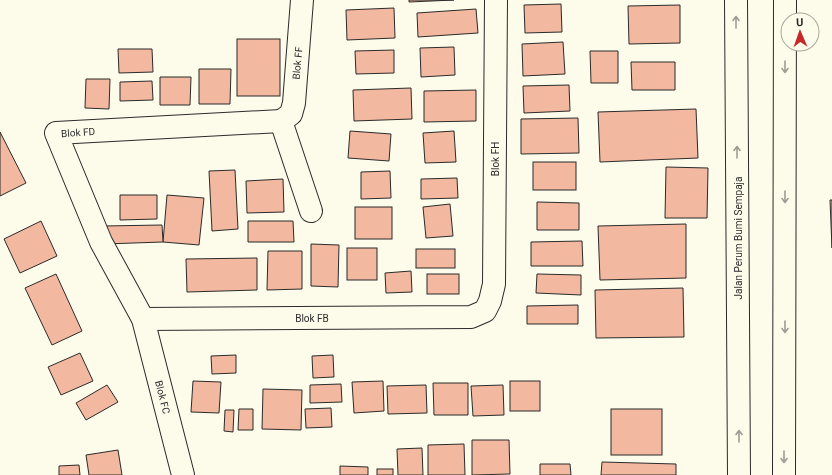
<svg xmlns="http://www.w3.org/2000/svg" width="832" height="475" font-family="Roboto,sans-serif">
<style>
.building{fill:#f2b8a0;stroke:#2b2b2b}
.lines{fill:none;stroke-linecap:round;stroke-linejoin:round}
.minor-casing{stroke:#2b2b2b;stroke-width:24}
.minor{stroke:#fdfbea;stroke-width:22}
.oneway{stroke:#9e9d94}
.labels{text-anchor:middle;stroke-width:3;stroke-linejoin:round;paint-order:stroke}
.street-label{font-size:10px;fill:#2b2b2b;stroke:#fdfbea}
</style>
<rect width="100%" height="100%" fill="#fdfbea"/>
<!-- building -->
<g class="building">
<polygon points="409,0 454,0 409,2"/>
<polygon points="561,4 562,32 525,33 524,5"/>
<polygon points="680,5 680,43 629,44 628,6"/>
<polygon points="394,8 395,38 347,40 346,10"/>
<polygon points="476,9 478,33 418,37 417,13"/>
<rect x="237" y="39" width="43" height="57"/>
<polygon points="563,42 565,74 523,76 522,44"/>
<polygon points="454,47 455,75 421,77 420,48"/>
<polygon points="118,49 152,49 153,72 119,73"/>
<polygon points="394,50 394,73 356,74 355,51"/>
<polygon points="590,51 618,51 618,83 591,83"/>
<polygon points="631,62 675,62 675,90 632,90"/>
<polygon points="199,69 231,69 230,104 199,104"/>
<polygon points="160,77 191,77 190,105 160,105"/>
<polygon points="86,79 110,79 109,109 85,108"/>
<polygon points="152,81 153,100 120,101 120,82"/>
<polygon points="569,85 570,111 524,113 523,86"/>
<polygon points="411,88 412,119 354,121 353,90"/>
<polygon points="476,90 476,121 424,122 424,91"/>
<polygon points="696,109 698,158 600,162 598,112"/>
<polygon points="578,118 579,153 521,154 521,119"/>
<polygon points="350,131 391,134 389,161 348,158"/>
<polygon points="454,131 456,162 425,163 423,133"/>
<polygon points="0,132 26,183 0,196"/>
<rect x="533" y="162" width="43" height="28"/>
<polygon points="666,167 708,168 707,218 665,218"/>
<polygon points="235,170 238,229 212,231 209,171"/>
<polygon points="390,171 391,198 361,199 361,172"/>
<polygon points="457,178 458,198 421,199 421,179"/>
<polygon points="283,179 284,212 247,213 246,181"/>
<polygon points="120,195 157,195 157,219 120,220"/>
<polygon points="167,195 204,198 199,245 163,242"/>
<polygon points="830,200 832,200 832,248"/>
<polygon points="537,202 579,203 579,230 537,230"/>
<polygon points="450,204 453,236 426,238 423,207"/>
<rect x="355" y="207" width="37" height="32"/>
<polygon points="41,221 57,256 20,273 4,239"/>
<polygon points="248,221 293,221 294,242 248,242"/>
<polygon points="686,224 686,278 600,280 598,226"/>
<polygon points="162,225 163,242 104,244 104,226"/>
<polygon points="582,241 583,266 531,266 531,242"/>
<polygon points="311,244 339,245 338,287 311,286"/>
<rect x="347" y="248" width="30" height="32"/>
<rect x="416" y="249" width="39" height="19"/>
<polygon points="268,251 302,251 302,289 267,290"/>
<polygon points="257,258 257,290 187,292 186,259"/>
<polygon points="411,271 412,292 386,293 385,273"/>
<polygon points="56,274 82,331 52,345 25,288"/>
<rect x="427" y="274" width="32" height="20"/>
<polygon points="537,274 581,275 581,295 536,293"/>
<polygon points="683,288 684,337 596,338 595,290"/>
<polygon points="578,305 578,324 527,324 527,306"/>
<polygon points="80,353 93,381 61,395 48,367"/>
<polygon points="236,355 236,373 212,374 211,356"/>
<polygon points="333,355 334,377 313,378 312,356"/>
<polygon points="193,381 221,382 219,413 191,412"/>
<polygon points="383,381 384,411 354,413 352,382"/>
<rect x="510" y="381" width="30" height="30"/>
<polygon points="433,383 468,383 468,415 434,415"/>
<polygon points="341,384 342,402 310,403 310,385"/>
<polygon points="107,385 118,402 86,420 76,403"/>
<polygon points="426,385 427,413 388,414 387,386"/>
<polygon points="503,385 504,415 473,416 471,386"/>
<polygon points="263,389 302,390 301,430 262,429"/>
<polygon points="331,408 332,427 306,428 305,409"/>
<polygon points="239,409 253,409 253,430 238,430"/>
<rect x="611" y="409" width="51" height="46"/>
<polygon points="225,410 234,410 233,432 224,431"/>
<polygon points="472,440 509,440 510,474 472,475"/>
<polygon points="464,444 465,475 428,475 428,445"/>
<polygon points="422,448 423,475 398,475 397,449"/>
<polygon points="118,450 122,475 89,475 86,455"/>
<polygon points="602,462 676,464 676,475 601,475"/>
<polygon points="540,464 570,464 571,475 540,475"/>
<polygon points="79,465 80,475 59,475 59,466"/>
<polygon points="340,466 368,467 368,475 340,475"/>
<rect x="377" y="469" width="16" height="6"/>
</g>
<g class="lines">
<!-- minor casing -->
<g class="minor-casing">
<g id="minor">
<polyline points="736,0 739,475"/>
<polyline points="281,121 291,114 294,103 302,0"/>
<polyline points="281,121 311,211"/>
<polyline points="143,319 471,317 485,311 490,301 494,284 496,0"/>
<polyline points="183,475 143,319 101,242 56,133 281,121"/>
<polyline points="784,475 785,0"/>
</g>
</g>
<!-- minor -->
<use href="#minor" class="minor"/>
</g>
<!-- one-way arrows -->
<defs><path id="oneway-shaft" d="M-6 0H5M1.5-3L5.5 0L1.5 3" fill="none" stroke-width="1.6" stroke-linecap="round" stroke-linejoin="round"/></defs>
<g class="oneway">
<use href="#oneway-shaft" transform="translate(736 22) rotate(-90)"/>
<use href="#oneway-shaft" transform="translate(785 67) rotate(90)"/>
<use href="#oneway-shaft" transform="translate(737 152) rotate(-90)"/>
<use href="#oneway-shaft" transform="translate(785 197) rotate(90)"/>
<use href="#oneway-shaft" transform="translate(785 327) rotate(90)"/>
<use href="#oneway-shaft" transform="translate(739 436) rotate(-90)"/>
<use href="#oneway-shaft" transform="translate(784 457) rotate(90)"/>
</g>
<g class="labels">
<!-- street labels -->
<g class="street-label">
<text transform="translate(297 63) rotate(-85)" y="4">Blok FF</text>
<text transform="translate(78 132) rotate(-4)" y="4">Blok FD</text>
<text transform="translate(495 159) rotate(-90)" y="4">Blok FH</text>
<text transform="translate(738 238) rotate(-90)" y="4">Jalan Perum Bumi Sempaja</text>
<text x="312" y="322">Blok FB</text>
<text transform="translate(163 397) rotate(76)" y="4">Blok FC</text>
</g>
</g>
<!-- north arrow -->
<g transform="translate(800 32) rotate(358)"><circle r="19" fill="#fdfbea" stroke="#a9a89e"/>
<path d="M0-3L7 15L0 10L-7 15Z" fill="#c62828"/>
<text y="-6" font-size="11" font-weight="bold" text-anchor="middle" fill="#2b2b2b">U</text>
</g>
</svg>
